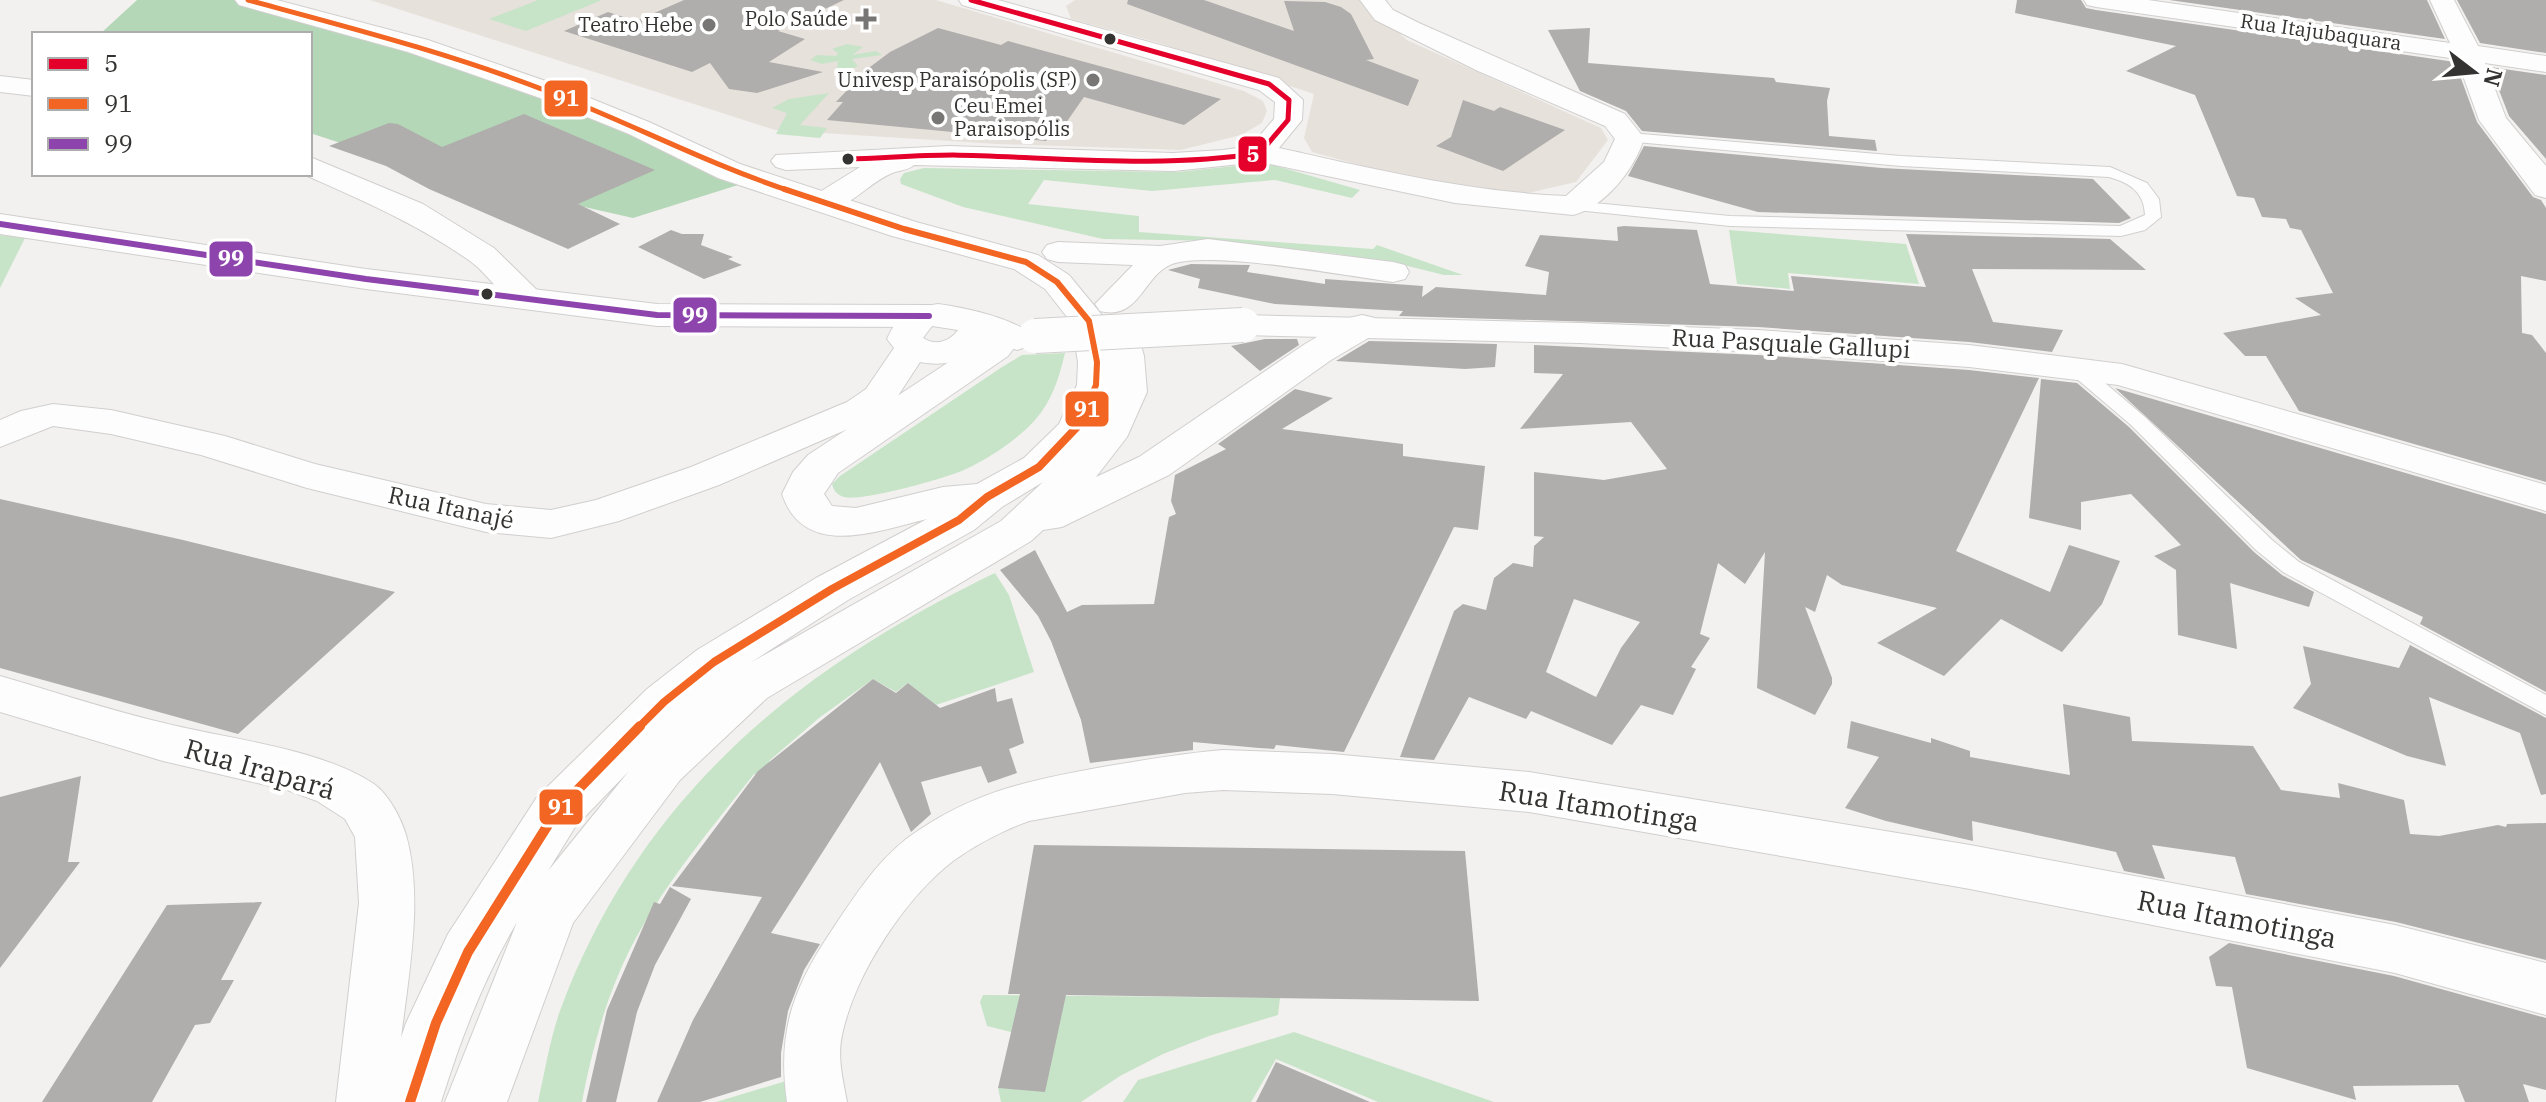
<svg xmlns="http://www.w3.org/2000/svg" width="2546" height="1102" font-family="'IBM Plex Serif',serif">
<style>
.built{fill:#e6e1db}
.green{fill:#c7e4c8}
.forest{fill:#b4d7b7}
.building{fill:#afaeac;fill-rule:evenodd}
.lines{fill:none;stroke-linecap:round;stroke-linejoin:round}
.service-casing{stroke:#d1cfce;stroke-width:2}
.minor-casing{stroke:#d1cfce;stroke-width:2}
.tertiary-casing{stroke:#d1cfce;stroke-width:2}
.primary-casing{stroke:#d1cfce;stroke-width:2}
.service{fill:#fdfdfd;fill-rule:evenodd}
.minor{fill:#fdfdfd;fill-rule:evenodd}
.tertiary{fill:#fdfdfd;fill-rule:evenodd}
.primary{fill:#fdfdfd;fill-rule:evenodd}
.minor-bridge-casing{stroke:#d1cfce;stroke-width:36;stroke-linecap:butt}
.minor-bridge{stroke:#fdfdfd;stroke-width:34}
.bus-1-casing{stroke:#fff;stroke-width:9}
.bus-2-far3-casing{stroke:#fff;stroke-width:9}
.bus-2-far2-casing{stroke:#fff;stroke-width:11}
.bus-2-far1-casing{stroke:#fff;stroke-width:14}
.bus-2-casing{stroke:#fff;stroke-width:16}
.bus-3-casing{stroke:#fff;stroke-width:11}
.bus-1{stroke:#e4002b;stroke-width:5}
.bus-2-far3{stroke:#f26522;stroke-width:5}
.bus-2-far2{stroke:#f26522;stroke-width:6}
.bus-2-far1{stroke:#f26522;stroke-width:8}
.bus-2{stroke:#f26522;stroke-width:10}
.bus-3{stroke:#8e44ad;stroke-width:6}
.poi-dot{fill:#777674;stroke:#fff;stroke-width:3}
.bus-dot{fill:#343331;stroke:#fff;stroke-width:3}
.labels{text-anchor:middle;stroke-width:8;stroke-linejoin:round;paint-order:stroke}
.far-poi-label{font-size:20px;fill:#343331;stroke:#fff;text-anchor:end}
.far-street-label{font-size:20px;fill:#343331;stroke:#fff}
.street-label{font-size:24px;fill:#343331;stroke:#fff}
.near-street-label{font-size:28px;fill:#343331;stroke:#fff}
.line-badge{stroke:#fff;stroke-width:3}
.badge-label{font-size:22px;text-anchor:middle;font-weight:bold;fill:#fff}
</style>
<rect width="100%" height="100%" fill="#f3f1ef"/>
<!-- built -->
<g class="built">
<polygon points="370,0 936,0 1244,91 1263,101 1267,111 1262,123 1241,135 1181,150 997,144 775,130"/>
<polygon points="1075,0 1361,0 1407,40 1601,128 1608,140 1576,182 1528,193 1499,194 1382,171 1312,152 1304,138 1314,94 1156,42 1071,19 1066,6"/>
</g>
<!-- green -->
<g class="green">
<polygon points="538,0 602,0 526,31 489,19"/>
<polygon points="847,44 863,47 852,55 876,51 882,55 852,59 858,66 847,71 837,69 838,61 822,64 810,60 817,55 836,56 838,53 832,49"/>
<polygon points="829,93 800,125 827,128 820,138 776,134 787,113 772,108 789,99"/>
<polygon points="1254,164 1273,165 1360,190 1352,198 1275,180 1152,191 1044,180 1028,204 1139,216 1139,232 1373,249 1377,245 1463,275 1444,275 1392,262 1330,253 1220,241 1103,239 963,207 901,184 900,179 904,173 924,168 1177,172"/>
<polygon points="1729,230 1906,244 1919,284 1788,273 1790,289 1737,284"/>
<polygon points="0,235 25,238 0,288"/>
<path d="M1065,353C1059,378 1052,401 1035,420C1016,441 989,458 964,470C946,478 862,502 844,497C837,495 834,491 832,484L840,476L1002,367L1022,355Z"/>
<path d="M995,573L1009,595L1034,672L936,705L908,683L896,692L873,679L819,718L769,761L775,766L765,777L754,774C704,838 648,902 617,978C602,1013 589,1064 582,1102H538C545,1071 550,1038 561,1008C640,797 797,668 995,573Z"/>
<polygon points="983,995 1280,998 1278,1015 1209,1036 1163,1054 1120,1076 1081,1102 1001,1102 998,1088 1044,1090 1011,1032 987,1026 980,1002"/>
<polygon points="1294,1032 1494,1102 1378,1102 1276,1059 1251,1102 1123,1102 1138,1080"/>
<polygon points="786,1081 787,1102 716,1102"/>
</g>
<!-- forest -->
<polygon class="forest" points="137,0 263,0 668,138 738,185 633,218 429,172 310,133 310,34 100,34"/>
<!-- building -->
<g class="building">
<polygon points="684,0 844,0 778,31 805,39 769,62 823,72 757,93 729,89 710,63 692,72 564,31 608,12 636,21"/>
<polygon points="1128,0 1204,0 1294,31 1284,1 1325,2 1341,7 1351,14 1374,59 1366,60 1419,80 1408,106 1127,4"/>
<polygon points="2017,0 2081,0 2086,8 2096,10 2455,62 2477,122 2533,197 2541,200 2546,208 2546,281 2521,276 2522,333 2532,335 2546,353 2546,482 2299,411 2266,356 2245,356 2223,333 2321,315 2295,298 2333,293 2301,230 2290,228 2286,219 2262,217 2254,198 2237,196 2195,95 2126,71 2176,46 2015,13"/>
<polygon points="2169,0 2427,0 2445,39"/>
<polygon points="2457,0 2546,0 2546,53 2480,43"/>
<polygon points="938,28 1001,45 1008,41 1221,99 1184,125 1084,97 1061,130 1055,129 1046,141 827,120 843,102 836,102 866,70 890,52"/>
<polygon points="1590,28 1588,63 1774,78 1776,82 1830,88 1827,101 1829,136 1875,140 1877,151 1642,131 1626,111 1580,91 1548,30"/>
<polygon points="2490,67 2546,75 2546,159 2509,116"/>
<polygon points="1463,100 1494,111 1500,107 1565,130 1503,171 1436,146 1451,137"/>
<polygon points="524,114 655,170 578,204 620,224 568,249 429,189 386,166 329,146 389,123 398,124 442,147"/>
<polygon points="1644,146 1882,168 2093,179 2131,218 2119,223 1758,212 1628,176"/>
<polygon points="1624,226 1697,230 1710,284 1794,291 1791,276 1926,287 1906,234 2110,239 2146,270 1972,269 1993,322 2063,330 2052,352 1969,342 1758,327 1399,316 1403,311 1275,304 1198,288 1200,279 1168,270 1191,264 1250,265 1247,272 1325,284 1325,279 1423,286 1422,297 1436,287 1546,295 1549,272 1525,266 1540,235 1618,241 1617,227"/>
<polygon points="671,230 682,234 704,234 701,245 733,257 728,259 742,265 704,279 638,247"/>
<polygon points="1265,339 1297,339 1299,345 1260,371 1231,346"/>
<polygon points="1369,341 1497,344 1495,367 1465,369 1336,361"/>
<path d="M1534,345L1758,355L1969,370L2039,378L1956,551L2050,592L2069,545L2120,561L2102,604L2062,652L2001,619L1944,676L1877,643L1937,608L1842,585L1827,575L1815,612L1805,607L1832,678V684L1815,715L1757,688L1765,552L1745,584L1718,563L1700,634L1710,638L1691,667L1696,669L1673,715L1641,705L1612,745L1531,711L1526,719L1469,697L1434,760L1400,757L1454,611L1463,604L1486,610L1494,578L1513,563L1533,567L1534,546L1544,537L1534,536V472L1604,480L1667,469L1631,422L1520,429L1563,374L1534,373ZM1574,599L1640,622L1621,648L1596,697L1546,672Z"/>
<polygon points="2041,379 2077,383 2129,427 2254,552 2282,575 2314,592 2309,607 2230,583 2237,649 2178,635 2176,570 2154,556 2181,545 2131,494 2081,502 2081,530 2029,518"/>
<polygon points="2115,388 2546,514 2546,692 2420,624 2423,617 2301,560"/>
<polygon points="1295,389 1333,398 1282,429 1403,444 1403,456 1485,466 1478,530 1454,527 1344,752 1276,745 1274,749 1259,748 1193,742 1193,750 1090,763 1081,720 1051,641 1038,616 1000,570 1035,550 1067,612 1082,605 1154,604 1169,517 1176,514 1171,501 1175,475 1226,449 1218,444"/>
<polygon points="0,499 183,540 395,592 238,734 0,668"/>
<polygon points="2410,645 2546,718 2546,794 2541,795 2520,733 2429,697 2446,766 2407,756 2293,708 2311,684 2303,646 2399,668"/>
<polygon points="873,679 896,693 908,683 940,708 995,688 997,702 1012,698 1024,743 1009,749 1017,773 988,783 981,766 921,782 931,814 911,832 880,762 771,933 820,944 804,970 788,1011 781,1053 781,1077 700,1102 657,1102 693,1020 762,897 672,886 758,771"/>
<polygon points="2063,704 2130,717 2132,741 2253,746 2281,790 2340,798 2338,783 2404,800 2410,834 2439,836 2498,825 2506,827 2507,824 2546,823 2546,960 2396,922 2246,894 2235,857 2152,845 2165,879 2124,871 2116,852 1972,821 1973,841 1886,821 1845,808 1879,757 1847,748 1851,721 1931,743 1931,738 1970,751 1970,757 2070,775"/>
<polygon points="81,776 68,862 80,862 0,968 0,797"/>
<polygon points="1034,845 1465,851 1479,1001 1066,995 1045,1092 998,1088 1020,994 1008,994"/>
<polygon points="670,887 691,899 655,965 637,1012 616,1102 586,1102 607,1010 654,902 660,904"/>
<polygon points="262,902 221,980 234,980 210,1023 195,1025 152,1102 42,1102 167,905"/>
<polygon points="2229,943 2394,976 2546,1018 2546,1090 2523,1084 2529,1102 2465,1102 2458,1085 2353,1086 2356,1100 2247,1068 2232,987 2216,986 2209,957"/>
<polygon points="1276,1062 1370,1102 1256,1102"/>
</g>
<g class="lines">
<!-- service casing -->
<g class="service-casing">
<g id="service">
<path d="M1630,133L1901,156L2110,167L2147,183L2159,199L2161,217L2145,230L2121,236L1730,226L1567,209V203L1573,201L1730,216L2120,226L2145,215C2144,192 2130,183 2109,177L1901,166L1625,141V135Z"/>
<polygon points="2077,363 2084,365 2145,417 2272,540 2299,562 2546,695 2546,715 2283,572 2256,550 2131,425 2070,373 2068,369 2070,365"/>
</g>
</g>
<!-- minor casing -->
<g class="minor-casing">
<g id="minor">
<path d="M959,0H998L1279,78L1303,100L1302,120L1279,148C1374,169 1468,192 1566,196L1604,162L1615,139L1605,126L1478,71L1375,20L1360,0H1385L1393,10L1419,23L1625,114L1644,138C1635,169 1605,207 1573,215L1455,203L1260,162L1173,171L914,165C907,171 898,170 890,174C865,185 844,216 815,209L811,202L815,195L860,167L786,170L776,167L771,161L776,155L949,146L1173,153L1223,150L1251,146L1274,119L1275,102L1259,90L962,5Z"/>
<polygon points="2084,0 2148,0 2450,43 2430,0 2454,0 2478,46 2546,56 2546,72 2485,63 2506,118 2546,166 2546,198 2535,195 2479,120 2457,59 2096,7 2087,5"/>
<polygon points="0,76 34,80 34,96 0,92"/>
<path d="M310,157L423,204L494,248L544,297L539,304C507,312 493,277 470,261C418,224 361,200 303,174H310Z"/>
<path d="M1208,239L1393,262L1405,265L1409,272L1405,279L1393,282C1346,276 1211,250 1172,264C1143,275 1140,321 1100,311L1095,304L1133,265L1058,262L1047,259L1042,252L1047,245L1058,242L1160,246Z"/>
<path d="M938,304C962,307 1021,319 1035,339L1029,346L1017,350L987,339C973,361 945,367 920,362L892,405L873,418L719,485L619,521L551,538L486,532L307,488L201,455L111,434L53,426L0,447V420L21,411L53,404L111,410L225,436L315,464L486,504L551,510L596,500L691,467L847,402L866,389L894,348L887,339C898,314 911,308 938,304ZM932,326L958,330C949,342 936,346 923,338Z"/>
<polygon points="1243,315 1580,323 1758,330 1969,345 2122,364 2546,485 2546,511 2118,385 1969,367 1758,352 1580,343 1243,335 1231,332 1226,325 1231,318"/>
<path d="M0,676C55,692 109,710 164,723C227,739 320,748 374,784C389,795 401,818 406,835C429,916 397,1018 396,1102H336L359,903L355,837L345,819L317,801L287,790L163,761L0,712Z"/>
<path d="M1223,750L1332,754L1529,772L1970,845L2395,925L2546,963V1015L2395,973L1970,889L1529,812L1332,794L1223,790L1185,793L1029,821C1004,830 975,845 953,861C904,899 855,974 842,1035C837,1057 843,1080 847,1102H787C777,1032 793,988 832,930C856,894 881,854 919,830C981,789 1036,779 1108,766C1146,760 1184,753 1223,750Z"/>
</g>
</g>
<!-- tertiary casing -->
<g class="tertiary-casing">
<polygon id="tertiary" points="0,214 366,269 657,304 929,305 942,308 947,316 942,324 929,327 657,326 366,289 0,234"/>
</g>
<!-- primary casing -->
<g class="primary-casing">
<path id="primary" d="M235,0H277L428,40L560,86L649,122L740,164L916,222L1038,255L1069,275L1106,320L1118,317L1131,320L1136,328L1144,356L1147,392L1127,437L1096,477L1139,457L1305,344L1349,318L1362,315L1375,318L1380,326L1375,334L1331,360L1169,475L1062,527L1043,530L1031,541L767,698L680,780L573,923L507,1102H445L517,922C483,980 461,1038 441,1102H379L406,1023L448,934L537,797L647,689L697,650L816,578L927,519C877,531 804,560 782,494L793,472L808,455L982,340L995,337L1008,340L1014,348L1008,356L838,473L824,494L832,506L856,508L943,487L977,484L1024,458L1059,424L1077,385L1078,362L1071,322L1045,289L1014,269L892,236L718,178L629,134L540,98L408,52L239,5ZM1043,482L1001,521L750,663L848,600L974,530L1002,507ZM629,771L548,871L575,827Z"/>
</g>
<!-- service -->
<use href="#service" class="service"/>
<!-- minor -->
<use href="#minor" class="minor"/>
<!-- tertiary -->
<use href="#tertiary" class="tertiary"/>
<!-- primary -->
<use href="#primary" class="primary"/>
<!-- minor-bridge casing -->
<g class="minor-bridge-casing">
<polyline id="minor-bridge" points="1035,336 1243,325"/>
</g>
<!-- minor-bridge -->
<use href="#minor-bridge" class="minor-bridge"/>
<!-- bus-1 casing -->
<g class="bus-1-casing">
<path id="bus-1" d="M848,159C883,158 918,155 953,155C1055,157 1159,169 1260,153L1288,120L1289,100L1269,84L971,0"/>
</g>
<!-- bus-2-far3 casing -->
<g class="bus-2-far3-casing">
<path id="bus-2-far3" d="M248,0C351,28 453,54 552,93C632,124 708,164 790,191"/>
</g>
<!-- bus-2-far2 casing -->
<g class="bus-2-far2-casing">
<polyline id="bus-2-far2" points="784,189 904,229 1026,262 1057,282 1089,321 1097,362 1096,385 1076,429"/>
</g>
<!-- bus-2-far1 casing -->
<g class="bus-2-far1-casing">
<polyline id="bus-2-far1" points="638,728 664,702 714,662 832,589 959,520 987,497 1039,467 1077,427"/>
</g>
<!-- bus-2 casing -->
<g class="bus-2-casing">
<polyline id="bus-2" points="410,1102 436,1023 468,952 556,812 640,726"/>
</g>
<!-- bus-3 casing -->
<g class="bus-3-casing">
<polyline id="bus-3" points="0,224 366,279 657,315 929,316"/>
</g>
<!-- bus-1 -->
<use href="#bus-1" class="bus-1"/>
<!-- bus-2-far3 -->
<use href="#bus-2-far3" class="bus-2-far3"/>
<!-- bus-2-far2 -->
<use href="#bus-2-far2" class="bus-2-far2"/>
<!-- bus-2-far1 -->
<use href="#bus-2-far1" class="bus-2-far1"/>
<!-- bus-2 -->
<use href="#bus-2" class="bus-2"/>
<!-- bus-3 -->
<use href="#bus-3" class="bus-3"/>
</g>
<!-- markers -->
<g class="poi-dot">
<path d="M862 7h8v8h8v8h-8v8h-8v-8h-8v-8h8z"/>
<circle cx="709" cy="25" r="8"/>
<circle cx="1093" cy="80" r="8"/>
<circle cx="938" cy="118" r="8"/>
</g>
<g class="bus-dot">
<circle cx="1110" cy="39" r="7"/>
<circle cx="848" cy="159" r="7"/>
<circle cx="487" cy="294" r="7"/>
</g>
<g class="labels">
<!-- far-poi labels -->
<g class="far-poi-label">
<text x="848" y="26">Polo Saúde</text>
<text x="693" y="32">Teatro Hebe</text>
<text x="1077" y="87">Univesp Paraisópolis (SP)</text>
<text x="954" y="113" text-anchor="start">Ceu Emei<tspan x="954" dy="23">Paraisopólis</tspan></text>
</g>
<!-- far-street labels -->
<g class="far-street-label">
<text transform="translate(2321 32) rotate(8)" y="7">Rua Itajubaquara</text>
</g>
<!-- street labels -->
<g class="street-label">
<text transform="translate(1791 344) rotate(3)" y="8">Rua Pasquale Gallupi</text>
<text transform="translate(451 508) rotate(12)" y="8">Rua Itanajé</text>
</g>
<!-- near-street labels -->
<g class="near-street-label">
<text transform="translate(260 769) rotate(16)" y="10">Rua Irapará</text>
<text transform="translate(1599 806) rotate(9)" y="10">Rua Itamotinga</text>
<text transform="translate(2237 919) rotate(11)" y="10">Rua Itamotinga</text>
</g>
</g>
<g class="line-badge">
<rect x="543" y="79" width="46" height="39" rx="8" fill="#f26522"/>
<rect x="1237" y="135" width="31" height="38" rx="8" fill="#e4002b"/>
<rect x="208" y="240" width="46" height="38" rx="8" fill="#8e44ad"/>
<rect x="672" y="296" width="46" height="38" rx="8" fill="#8e44ad"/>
<rect x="1064" y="390" width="46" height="38" rx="8" fill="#f26522"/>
<rect x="538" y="788" width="46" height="38" rx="8" fill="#f26522"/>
</g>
<g class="badge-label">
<text x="566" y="106">91</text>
<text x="1253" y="162">5</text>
<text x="231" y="266">99</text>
<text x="695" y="323">99</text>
<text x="1087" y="417">91</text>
<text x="561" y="815">91</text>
</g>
<!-- legend -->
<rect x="32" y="32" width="280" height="144" fill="#ffffff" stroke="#aeadad" stroke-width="2"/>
<rect x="48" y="58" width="40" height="12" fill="#e4002b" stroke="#aeadad" stroke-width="2"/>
<text x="104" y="72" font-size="24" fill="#343331">5</text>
<rect x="48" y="98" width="40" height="12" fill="#f26522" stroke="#aeadad" stroke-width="2"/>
<text x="104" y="112" font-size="24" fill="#343331">91</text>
<rect x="48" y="138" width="40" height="12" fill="#8e44ad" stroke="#aeadad" stroke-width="2"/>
<text x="104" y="152" font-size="24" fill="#343331">99</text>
<!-- north arrow -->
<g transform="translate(2474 72) rotate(106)" stroke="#ffffff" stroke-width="6" paint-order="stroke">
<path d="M0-6L14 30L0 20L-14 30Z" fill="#343331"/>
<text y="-12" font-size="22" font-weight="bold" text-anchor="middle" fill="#343331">N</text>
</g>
</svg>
